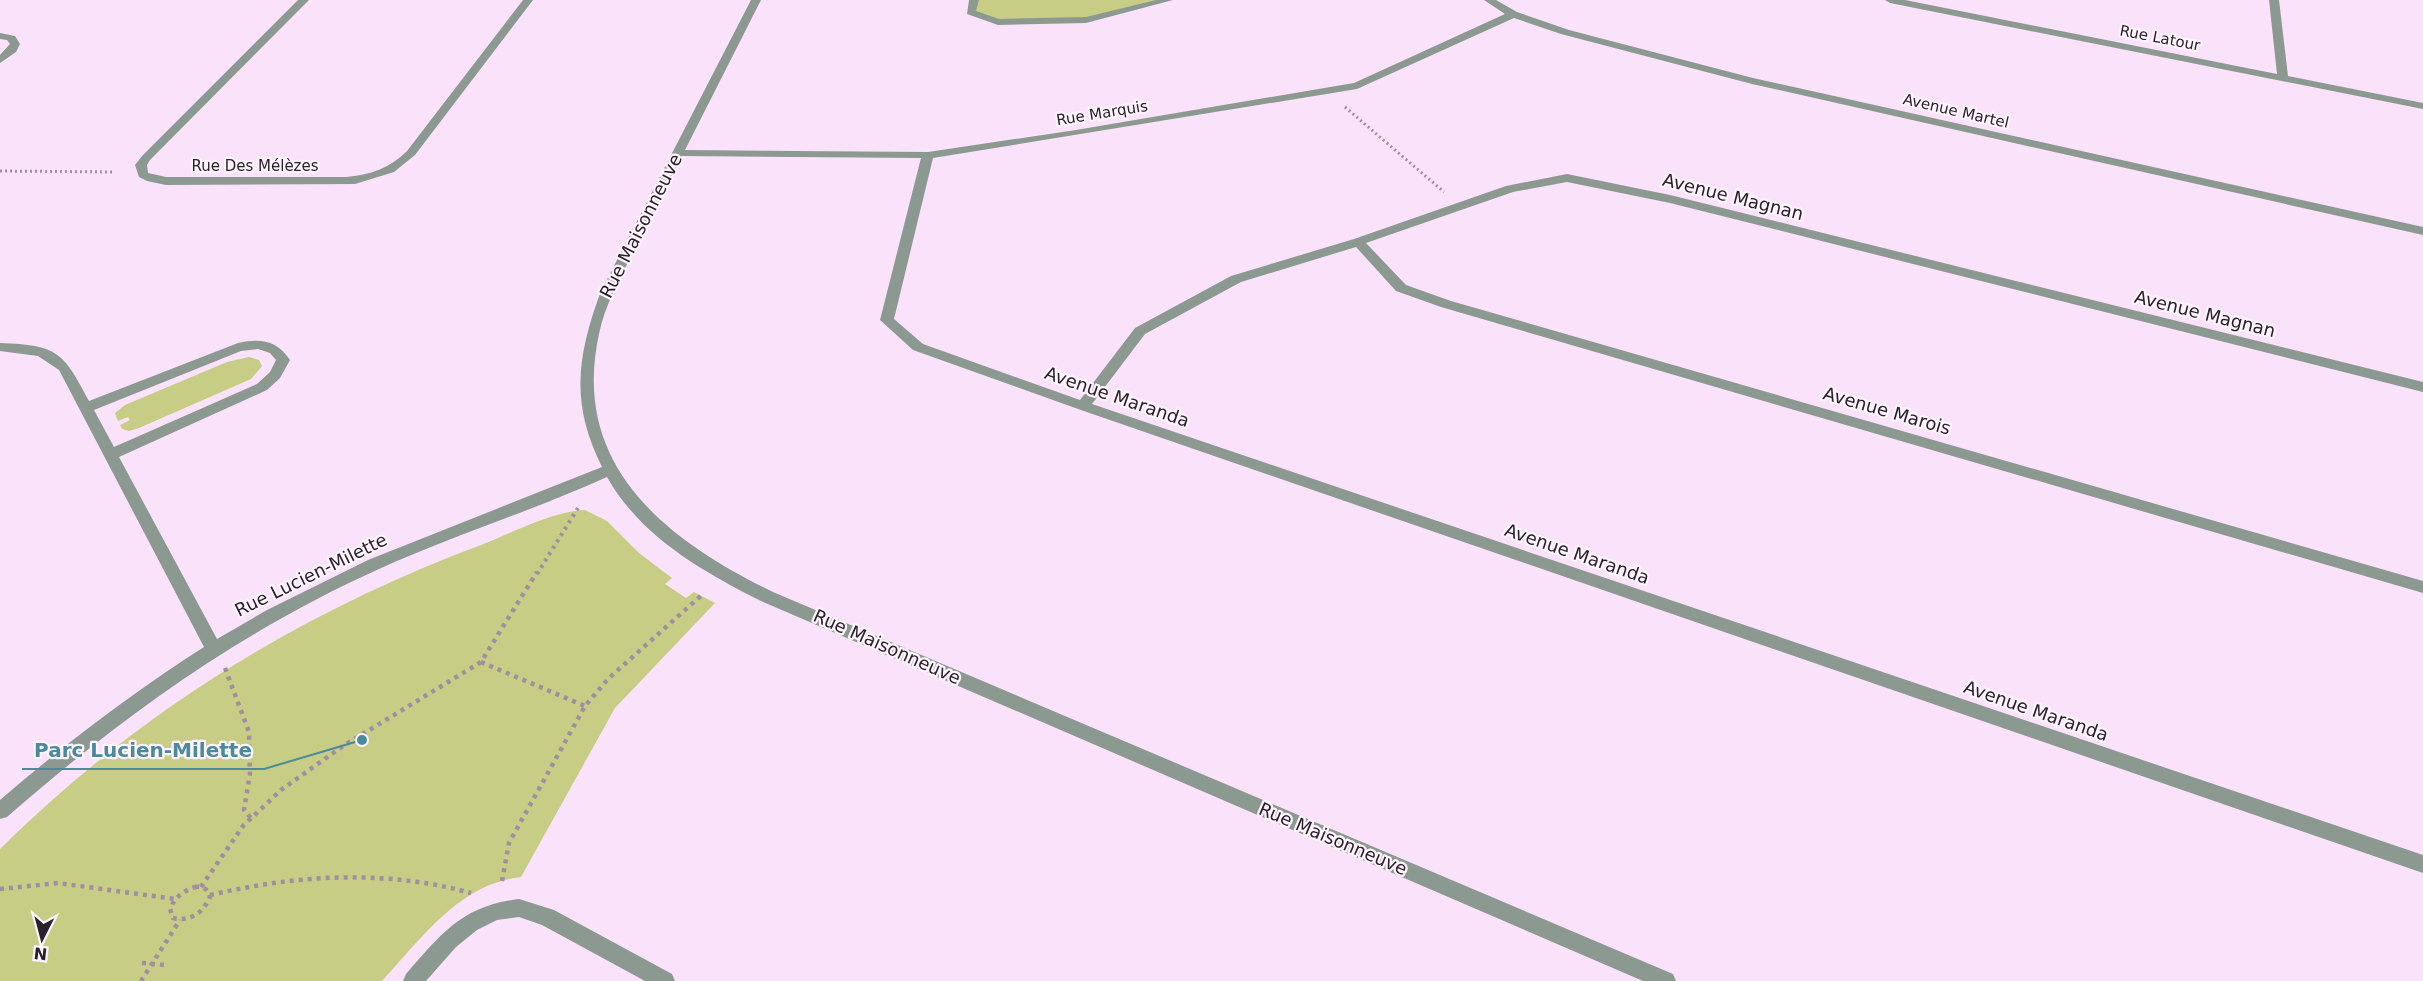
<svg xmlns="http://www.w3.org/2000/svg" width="2423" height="981" font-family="'DejaVu Sans',sans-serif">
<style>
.green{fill:#c7cd84}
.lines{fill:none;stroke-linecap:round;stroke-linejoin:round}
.path-far2{stroke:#a18fa1;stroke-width:3;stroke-dasharray:2 3;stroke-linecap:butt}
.path-far1{stroke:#a18fa1;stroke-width:4;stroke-dasharray:3 4.5;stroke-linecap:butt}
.path{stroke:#a18fa1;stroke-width:4.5;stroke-dasharray:4 5;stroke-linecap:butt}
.minor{fill:#8c9991;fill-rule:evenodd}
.labels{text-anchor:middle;stroke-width:4.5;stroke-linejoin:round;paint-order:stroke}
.far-street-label{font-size:15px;fill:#2a212a;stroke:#fef4fe}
.street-label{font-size:18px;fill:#2a212a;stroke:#fef4fe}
.leader{fill:none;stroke:#498a9c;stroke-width:2}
.callout-dot{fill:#498a9c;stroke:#fef4fe;stroke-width:2}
.callout-label{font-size:20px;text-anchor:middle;font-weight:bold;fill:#498a9c;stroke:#fef4fe;stroke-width:4.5;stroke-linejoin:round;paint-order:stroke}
</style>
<rect width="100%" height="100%" fill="#fae2fa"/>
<!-- green -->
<g class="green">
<polygon points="974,0 1168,0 1086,20 998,22 971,12"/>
<polygon points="249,357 259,360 262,366 251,379 139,428 129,431 122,429 120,425 130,420 128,417 118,421 115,413 125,405 227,362"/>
<path d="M585,510L607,521L639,553L672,578L665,584L686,598L694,592L715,603L615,708L521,877C459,884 422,938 382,981H0V849C137,713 301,612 481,545C512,533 553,511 585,510Z"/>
</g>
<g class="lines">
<!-- path-far2 -->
<g class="path-far2">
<polyline points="1345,107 1444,192"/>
<polyline points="0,171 115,172"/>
</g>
<!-- path-far1 -->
<polyline class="path-far1" points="537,574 578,508"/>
<!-- path -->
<g class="path">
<polyline points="481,662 585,706"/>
<polyline points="225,668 249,732 250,774 244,810 251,818"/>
<polyline points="502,881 509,843 585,706 608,679 703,594"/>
<path d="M195,887C203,886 208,889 210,897C203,913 190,922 173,918L170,909C175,897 183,891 195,887Z"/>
<polyline points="201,887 243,826 281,790 343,746 481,662 537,572"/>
<polyline points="0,889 58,883 175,899"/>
<path d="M210,895C297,875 384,869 471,893"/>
<polyline points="142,963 164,965"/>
<polyline points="141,981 180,920"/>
</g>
<!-- minor -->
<g class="minor">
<path d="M298,0H309L150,160L147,165L148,173L166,177H346C370,175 390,168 407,151L523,0H533L415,155L394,172L355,184L166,185L147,181L139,177L135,165L142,156Z"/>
<path d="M751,0H761L685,150L928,152L1076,130L1354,83L1505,14L1484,0H1496L1517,12L1569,30L1753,78L2423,227V235L1752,84L1561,34L1514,18L1357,89L933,158L894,319L923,344L1080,400L1135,328L1231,276L1354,239L1506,186L1567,174L1670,195L2423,382V392L1670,203L1567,182L1513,192L1366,243L1406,285L1451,301L2423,581V593L1441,307L1396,291L1356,247L1241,282L1145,334L1092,404L2423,855V873L1078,409L913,350L880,320L921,158L682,156C666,188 650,219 634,250C621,277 605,304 599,334C570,466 666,540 773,592L1673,974L1676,981H1643L761,601C703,572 640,536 607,477C532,511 454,535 379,569C241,631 120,718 7,817L0,819V800C65,744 132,693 204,647L59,370L38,356L0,351V343C58,345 63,352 89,401L238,343C260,338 277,340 290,360L280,378L267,390L119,457L217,639L267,610L368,560L602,467C570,403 577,356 601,291ZM258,349L270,353L276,360L270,372L257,384L114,447L94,410L241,351Z"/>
<polygon points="969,0 979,0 976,11 999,19 1086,17 1156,0 1173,0 1086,23 998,25 967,14"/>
<polygon points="1885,0 1905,0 2277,74 2269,0 2279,0 2288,76 2423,103 2423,109 1890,3"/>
<polygon points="0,33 15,36 20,44 16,52 0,63 0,55 10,44 7,40 0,39"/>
<path d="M519,899L554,910L672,974L675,981H645L542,925L519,917L497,920L477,930L456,947L426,981H403L406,974C442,933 462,906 519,899Z"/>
</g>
</g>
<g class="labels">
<!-- far-street labels -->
<g class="far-street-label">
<text transform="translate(2160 38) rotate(11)" y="5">Rue Latour</text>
<text transform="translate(1956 111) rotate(13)" y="5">Avenue Martel</text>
<text transform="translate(1102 113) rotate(-9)" y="5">Rue Marquis</text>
<text x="255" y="171">Rue Des Mélèzes</text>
</g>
<!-- street labels -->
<g class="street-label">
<text transform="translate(1733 197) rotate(14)" y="6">Avenue Magnan</text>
<text transform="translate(641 226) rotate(-63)" y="6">Rue Maisonneuve</text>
<text transform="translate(2205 314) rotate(14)" y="6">Avenue Magnan</text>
<text transform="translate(1117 397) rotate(19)" y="6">Avenue Maranda</text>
<text transform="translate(1887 411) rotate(16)" y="6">Avenue Marois</text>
<text transform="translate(1577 554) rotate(19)" y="6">Avenue Maranda</text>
<text transform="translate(311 575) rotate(-26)" y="6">Rue Lucien-Milette</text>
<text transform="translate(887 647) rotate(24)" y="6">Rue Maisonneuve</text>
<text transform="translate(2036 711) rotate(19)" y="6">Avenue Maranda</text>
<text transform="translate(1333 839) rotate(23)" y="6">Rue Maisonneuve</text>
</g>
</g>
<!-- callouts -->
<path class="leader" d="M362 740L264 769H22"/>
<circle class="callout-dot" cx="362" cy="740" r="6"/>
<g class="callout-label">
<text x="143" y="757">Parc Lucien-Milette</text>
</g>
<!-- north arrow -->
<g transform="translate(42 939) rotate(186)" stroke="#fef4fe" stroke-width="4.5" paint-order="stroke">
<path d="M0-4.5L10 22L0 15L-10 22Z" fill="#2a212a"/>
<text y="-9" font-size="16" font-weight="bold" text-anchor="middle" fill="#2a212a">N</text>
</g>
</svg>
